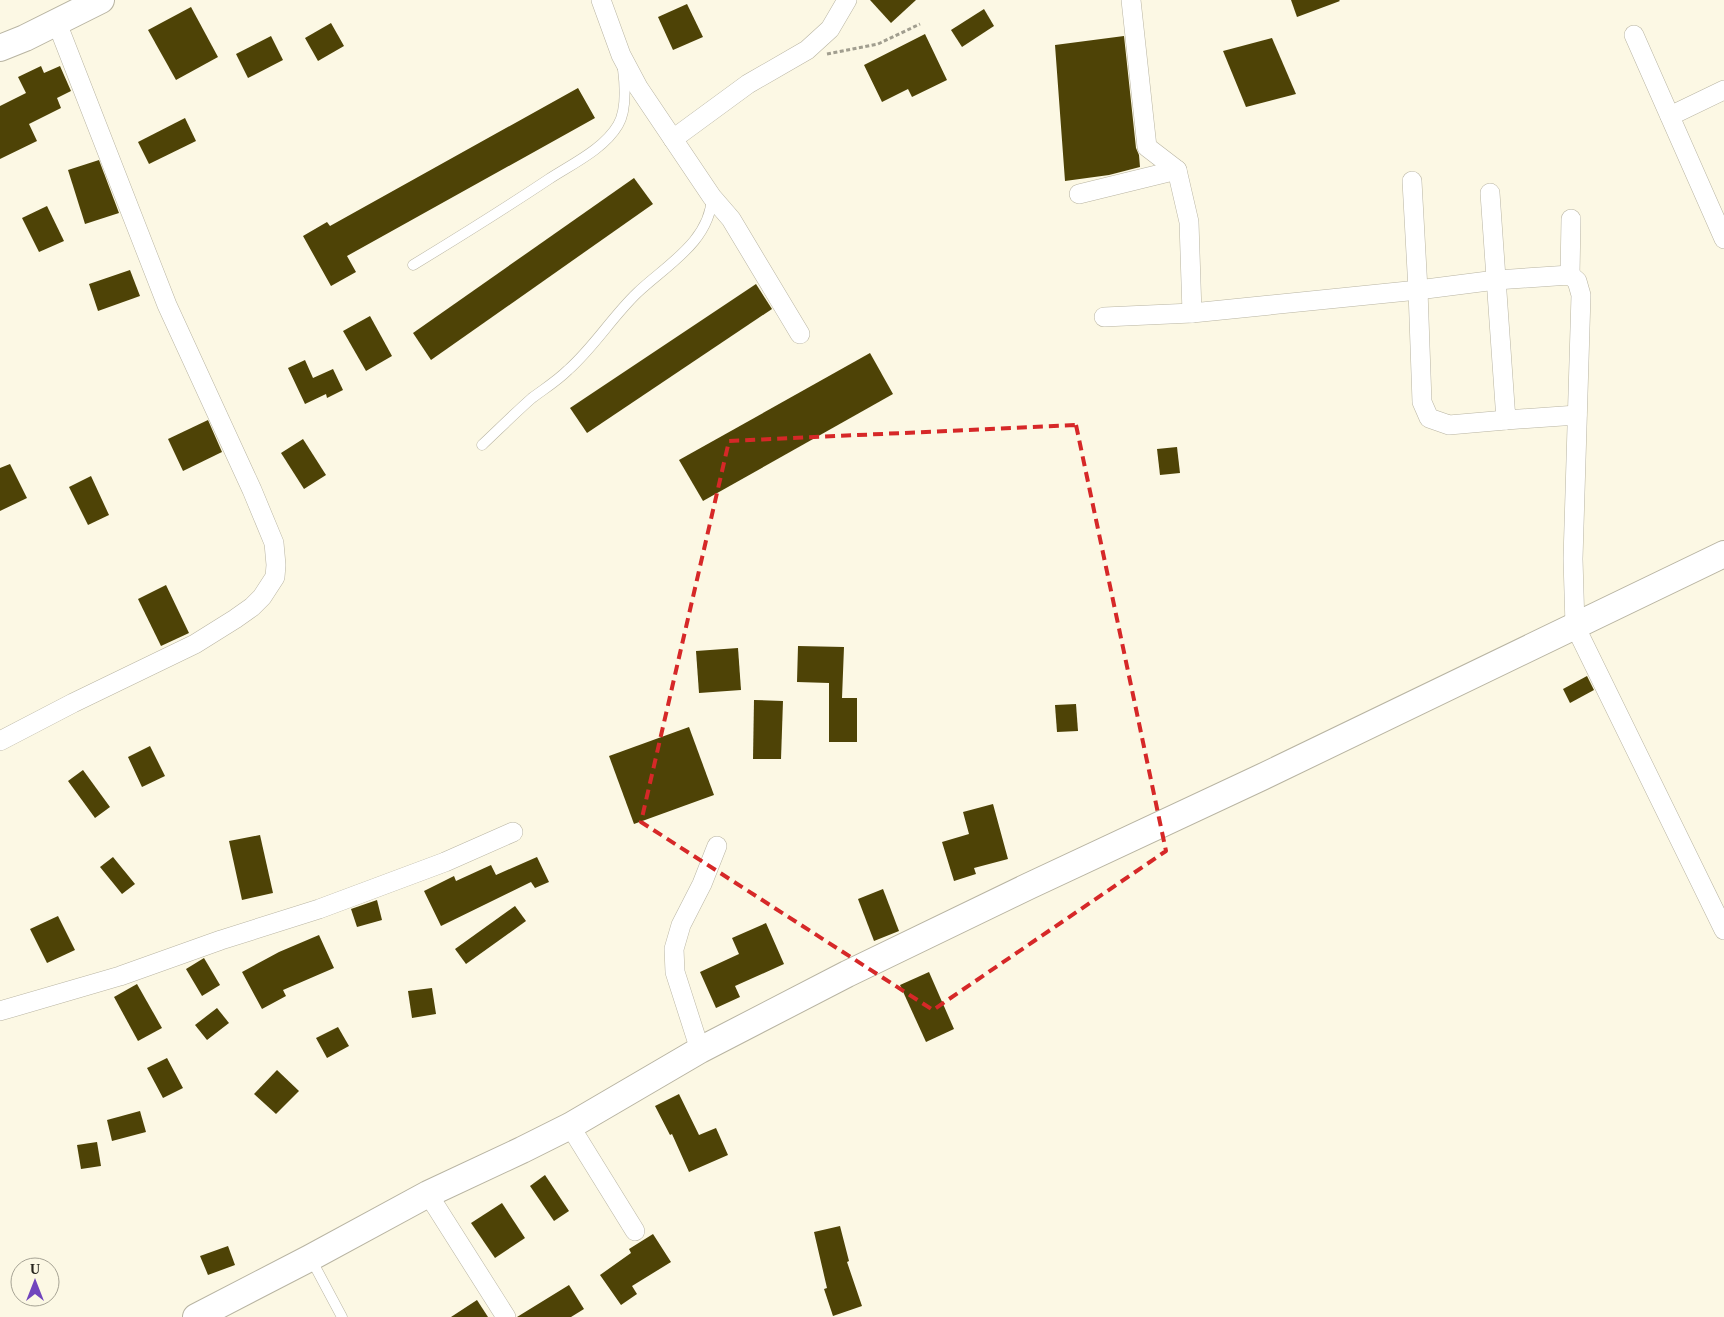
<svg xmlns="http://www.w3.org/2000/svg" width="1724" height="1317" font-family="'Times New Roman',serif">
<style>
.building{fill:#4e4306}
.lines{fill:none;stroke-linecap:round;stroke-linejoin:round}
.lane-casing{stroke:#b8b4a2;stroke-width:11}
.street-casing{stroke:#b8b4a2;stroke-width:20}
.secondary-casing{stroke:#b8b4a2;stroke-width:28}
.path{stroke:#a19e8f;stroke-width:3;stroke-dasharray:4 2.5;stroke-linecap:butt}
.lane{stroke:#fff;stroke-width:10}
.street{stroke:#fff;stroke-width:19}
.secondary{stroke:#fff;stroke-width:26}
.marked{fill:none;stroke:#d62828;stroke-width:4;stroke-dasharray:10 6;stroke-linejoin:round}
</style>
<rect width="100%" height="100%" fill="#fcf8e4"/>
<!-- building -->
<g class="building">
<polygon points="870,0 916,0 891,23"/>
<polygon points="1291,0 1339,0 1340,1 1297,17"/>
<polygon points="687,4 703,37 673,50 658,17"/>
<polygon points="191,7 218,57 176,80 148,30"/>
<polygon points="984,9 994,26 962,47 951,30"/>
<polygon points="331,23 344,46 318,61 305,38"/>
<polygon points="925,34 947,80 912,97 908,89 882,102 864,65"/>
<polygon points="271,36 283,60 248,78 236,54"/>
<polygon points="1124,36 1136,148 1139,155 1140,167 1109,175 1065,181 1055,45"/>
<polygon points="1272,38 1296,94 1246,107 1223,51"/>
<polygon points="41,66 44,73 60,66 71,91 57,98 61,108 29,124 37,141 0,159 0,106 26,93 18,77"/>
<polygon points="578,88 595,118 347,256 356,272 331,286 303,236 327,222 330,226"/>
<polygon points="185,118 196,141 149,164 138,142"/>
<polygon points="99,160 119,213 85,224 68,170"/>
<polygon points="634,178 653,204 431,360 413,333"/>
<polygon points="47,206 64,241 39,252 22,218"/>
<polygon points="130,270 140,296 98,311 89,284"/>
<polygon points="756,284 772,309 587,433 570,408"/>
<polygon points="370,316 392,356 366,371 343,331"/>
<polygon points="870,353 893,394 703,501 679,460"/>
<polygon points="305,360 313,378 333,369 343,390 327,398 326,394 305,404 288,368"/>
<polygon points="208,420 222,452 183,471 168,439"/>
<polygon points="303,439 326,475 304,489 281,453"/>
<polygon points="1177,447 1180,473 1160,475 1157,449"/>
<polygon points="10,464 27,498 0,511 0,468"/>
<polygon points="91,476 109,515 88,525 69,487"/>
<polygon points="166,585 189,633 161,646 138,599"/>
<polygon points="798,646 844,647 842,698 857,698 857,742 829,742 829,683 797,682"/>
<polygon points="738,648 741,690 699,693 696,651"/>
<polygon points="1587,676 1594,690 1570,703 1563,689"/>
<polygon points="754,700 783,701 781,759 753,759"/>
<polygon points="1076,704 1078,731 1057,732 1055,705"/>
<polygon points="689,727 714,795 634,824 609,756"/>
<polygon points="150,746 165,776 142,787 128,757"/>
<polygon points="83,770 110,807 95,818 68,781"/>
<polygon points="993,804 1008,859 974,868 976,874 954,881 942,842 969,834 963,812"/>
<polygon points="260,835 273,893 242,900 229,841"/>
<polygon points="113,857 135,884 122,894 100,867"/>
<polygon points="537,857 549,882 535,888 531,882 441,926 424,891 454,876 456,881 491,865 496,875"/>
<polygon points="883,889 899,931 874,941 858,899"/>
<polygon points="377,900 382,920 357,927 351,909"/>
<polygon points="515,906 526,921 466,964 455,949"/>
<polygon points="58,916 75,950 47,963 30,929"/>
<polygon points="766,923 784,964 735,986 740,997 716,1008 700,972 739,954 732,938"/>
<polygon points="319,935 334,968 283,990 286,996 262,1009 242,972 279,952"/>
<polygon points="204,958 220,985 202,996 186,969"/>
<polygon points="929,972 954,1029 926,1042 900,985"/>
<polygon points="137,984 162,1028 138,1041 114,997"/>
<polygon points="432,988 436,1014 412,1018 408,991"/>
<polygon points="217,1008 229,1023 207,1040 195,1025"/>
<polygon points="338,1027 349,1046 327,1058 316,1038"/>
<polygon points="167,1058 183,1088 163,1098 147,1068"/>
<polygon points="277,1070 299,1091 276,1114 254,1094"/>
<polygon points="679,1094 699,1135 716,1128 728,1155 689,1172 672,1134 670,1135 655,1106"/>
<polygon points="140,1111 146,1132 112,1141 107,1120"/>
<polygon points="97,1142 101,1166 81,1169 77,1145"/>
<polygon points="545,1175 569,1211 554,1221 530,1186"/>
<polygon points="502,1203 525,1238 495,1258 471,1223"/>
<polygon points="840,1226 849,1261 847,1262 862,1306 833,1316 824,1289 827,1288 814,1232"/>
<polygon points="653,1234 671,1262 632,1286 637,1294 621,1305 600,1275 631,1253 629,1249"/>
<polygon points="228,1246 235,1265 208,1275 200,1256"/>
<polygon points="569,1285 584,1309 571,1317 517,1317"/>
<polygon points="477,1300 488,1317 451,1317"/>
</g>
<g class="lines">
<!-- lane casing -->
<g class="lane-casing">
<g id="lane">
<path d="M413,265C459,237 504,209 549,179C572,164 604,149 618,125C627,110 625,85 623,69"/>
<path d="M482,445C499,429 515,413 532,398C544,389 557,381 568,370C594,347 612,317 637,293C665,266 710,242 712,197"/>
<polyline points="311,1259 342,1317"/>
</g>
</g>
<!-- street casing -->
<g class="street-casing">
<g id="street">
<polyline points="601,0 621,55 638,87 712,197 731,219 800,334"/>
<polyline points="1131,0 1147,147 1177,170 1189,222 1192,313 1418,290 1496,280 1570,275 1577,281 1581,295 1573,559 1575,626 1724,930"/>
<polyline points="1634,35 1724,239"/>
<polyline points="1670,116 1724,90"/>
<polyline points="673,139 748,84 807,50 830,29 847,0"/>
<polyline points="1412,181 1418,290 1422,402 1429,418 1449,425 1506,420"/>
<polyline points="1490,193 1506,420 1577,415"/>
<polyline points="1079,194 1177,170"/>
<polyline points="1570,275 1571,219"/>
<polyline points="1104,317 1192,313"/>
<polyline points="0,741 73,703 195,644 235,619 252,607 262,597 275,577 276,565 274,543 252,490 167,305 57,23"/>
<polyline points="0,1011 120,976 221,940 319,909 445,862 513,832"/>
<polyline points="700,1050 675,972 674,949 681,925 702,884 717,846"/>
<polyline points="570,1126 635,1231"/>
<polyline points="428,1194 506,1317"/>
</g>
</g>
<!-- secondary casing -->
<g class="secondary-casing">
<g id="secondary">
<polyline points="0,48 25,38 101,0"/>
<polyline points="196,1317 310,1258 428,1194 522,1150 570,1126 700,1050 847,974 1029,886 1262,777 1724,554"/>
</g>
</g>
<!-- path -->
<polyline class="path" points="827,54 878,44 920,24"/>
<!-- lane -->
<use href="#lane" class="lane"/>
<!-- street -->
<use href="#street" class="street"/>
<!-- secondary -->
<use href="#secondary" class="secondary"/>
</g>
<!-- marked area -->
<path class="marked" d="M1076,425L1166,851L933,1010L641,822L729,441Z"/>
<!-- north arrow -->
<g transform="translate(35 1282)"><circle r="24" fill="#fcf8e4" stroke="#a7a495"/>
<path d="M0-4L9 19L0 12L-9 19Z" fill="#7145bd"/>
<text y="-8" font-size="14" font-weight="bold" text-anchor="middle" fill="#27251e">U</text>
</g>
</svg>
